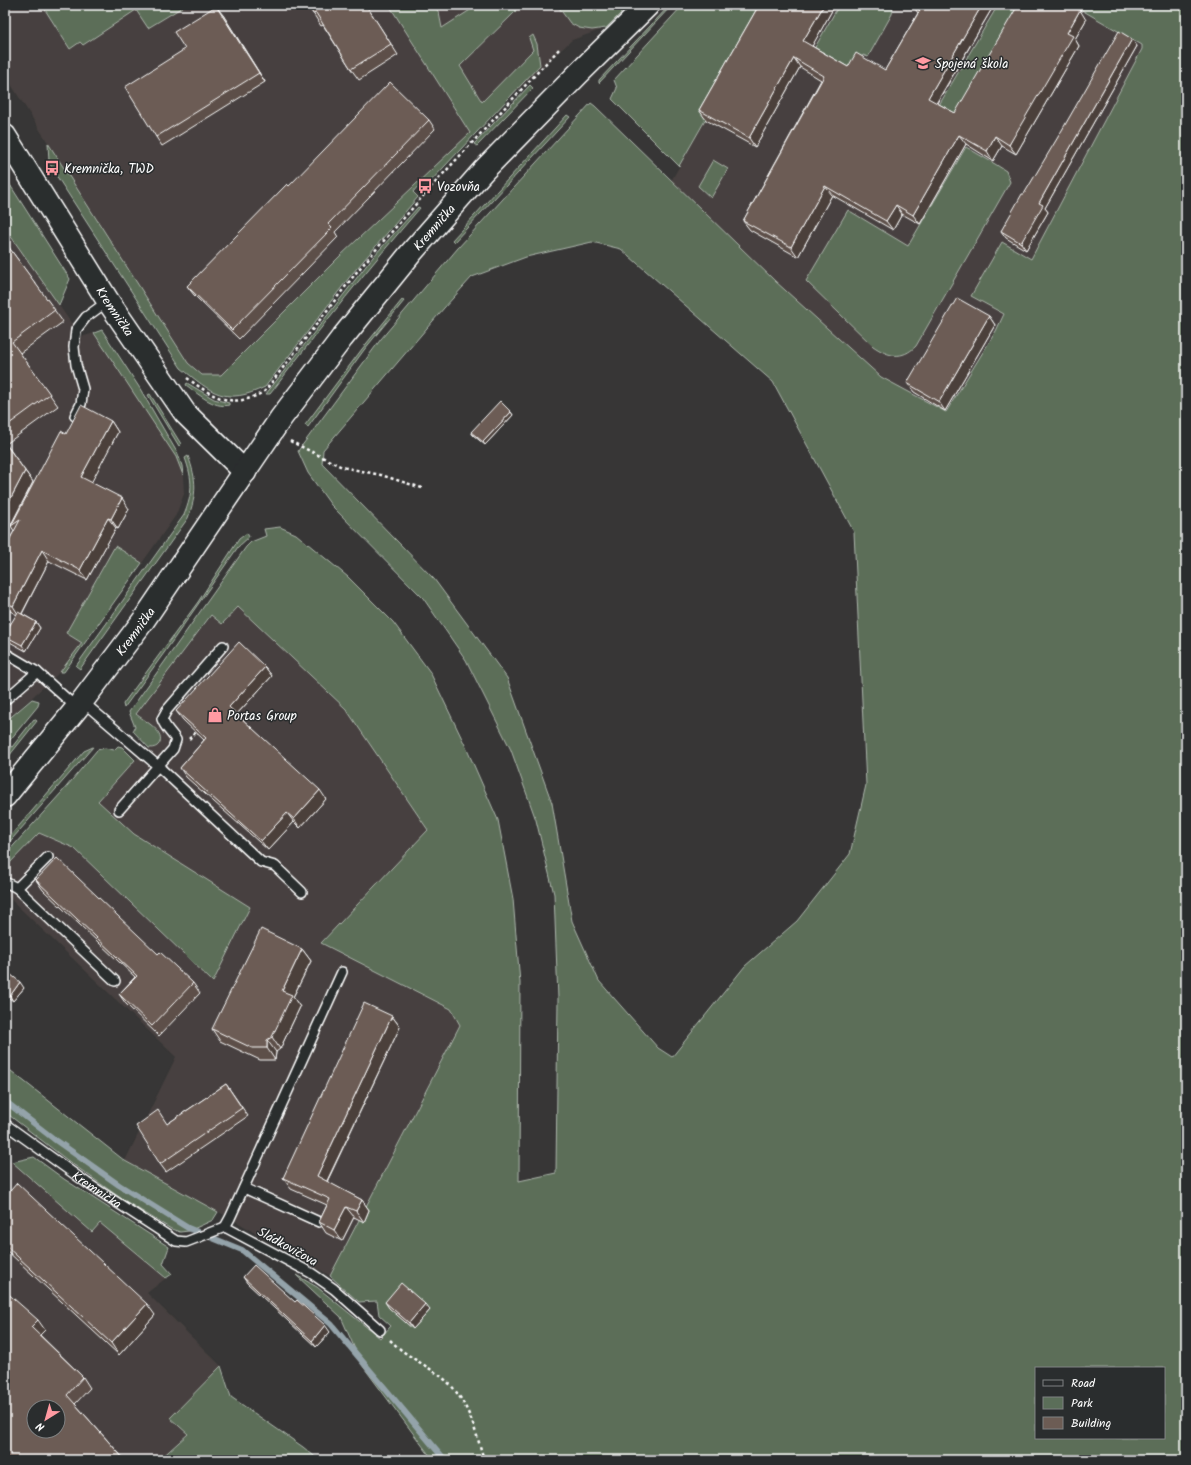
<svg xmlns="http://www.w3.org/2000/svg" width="1191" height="1465" font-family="Kalam,sans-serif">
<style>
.built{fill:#47413f;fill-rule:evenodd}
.green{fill:#5b6e59;stroke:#adb6ac;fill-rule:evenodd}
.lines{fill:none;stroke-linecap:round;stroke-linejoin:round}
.stream{stroke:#94a3aa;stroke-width:6}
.lane-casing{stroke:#fff;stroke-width:12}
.secondary-casing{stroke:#fff;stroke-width:25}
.path{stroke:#fff;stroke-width:2.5;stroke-dasharray:3 3;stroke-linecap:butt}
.lane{stroke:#2a2d2e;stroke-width:9}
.secondary{stroke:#2a2d2e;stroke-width:22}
.wall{fill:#5d4f48;stroke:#fff}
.shaded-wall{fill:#4c403b;stroke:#fff}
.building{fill:#6c5c54;stroke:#fff;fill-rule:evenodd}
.labels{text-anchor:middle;stroke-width:3;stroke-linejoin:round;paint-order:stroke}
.poi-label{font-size:13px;fill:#fff;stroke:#2a2d2e;text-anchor:start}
.street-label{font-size:13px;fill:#fff;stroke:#2a2d2e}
</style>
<rect width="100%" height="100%" fill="#373636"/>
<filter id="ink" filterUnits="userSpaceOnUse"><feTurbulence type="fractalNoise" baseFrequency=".025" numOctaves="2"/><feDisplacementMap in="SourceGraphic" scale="8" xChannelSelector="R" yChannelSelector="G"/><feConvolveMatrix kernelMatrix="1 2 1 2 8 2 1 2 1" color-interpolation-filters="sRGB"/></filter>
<g filter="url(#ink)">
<!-- built -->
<g class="built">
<polygon points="5,5 629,5 606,28 572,40 470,133 340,256 222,375 202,375 188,363 5,75"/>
<polygon points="771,5 1186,5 943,482 654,211"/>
<polygon points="5,228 81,337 94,333 176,457 183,475 184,494 176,515 142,563 115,546 66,633 82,643 60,672 5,722"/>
<polygon points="238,607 346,709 428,830 321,943 451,1009 460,1025 330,1276 230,1218 125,1161 176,1057 5,894 5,868 39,833 74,848 213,982 250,907 134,834 98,801 135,760 149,748 155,748 159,732 136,714 212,615"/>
<path d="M5,1156L92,1232L100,1223L166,1278L147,1293L221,1366L170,1418L188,1434L159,1460H5ZM34,1407H58V1431H34Z"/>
</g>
<!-- green -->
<g class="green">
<polygon points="42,5 186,5 148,28 136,10 83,45 80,42 70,49"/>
<path d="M389,5H434L439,13L442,28L478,5H513L516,11L460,66L482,102L533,50L529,38L533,35L537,44L540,65L428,184L423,180L413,192L418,197L352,274L265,387C225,406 212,393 181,368L56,175L49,162L48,143L188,363L202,375H221L340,256L470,133Z"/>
<polygon points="557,5 629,5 606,28 592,30 579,28 570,23"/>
<polygon points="670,5 672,5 599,83 599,80"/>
<polygon points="683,5 771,5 679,166 612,99 617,88 614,80"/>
<polygon points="839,5 892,5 893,9 892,14 868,57 863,55 853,72 814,49"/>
<polygon points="998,5 1027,5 961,117 939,105"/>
<path d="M1073,5H1186V1460H433L362,1365L341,1317L296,1275L317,1287L380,1338L391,1326L379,1315L377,1301L359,1302L330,1276L460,1025L451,1009L321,943L428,830L346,709L238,607L222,624L211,615L136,714C143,720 164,730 160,742C158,747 154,748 149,748L133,731L135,727L129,712L246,547L251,542L266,536L264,529L280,527L296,534L348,577L393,622L430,672L465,745L498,820L513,899L520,983L519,1181L556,1173L558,999L554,894L536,820L511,750L466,660L423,598L331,505L308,473L298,451L381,339L458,248L591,103L595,106L775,281L881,377L946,412L996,331L1004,314L971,296L1002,242L1031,259L1142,49V45ZM592,242L621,249L773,382L854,532L866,785L850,854L797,921L745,966L672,1057L658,1048L599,981L572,921L552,803L507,678L434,579L322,464L323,450L444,308L472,277L526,257ZM1036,1368H1164V1438H1036Z"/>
<polygon points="530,85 533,88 477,146 474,144"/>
<polygon points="567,115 570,117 454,242 452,240"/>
<path d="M966,147L995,164L1006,171L1010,182L916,346C902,360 889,357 873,346L806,281L848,210L908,246Z"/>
<polygon points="713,160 728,169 711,198 698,186"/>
<polygon points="5,177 70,279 59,305 5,228"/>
<path d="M418,207L420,208C369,267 321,327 274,389L270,394H266L373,257Z"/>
<polygon points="402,300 404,301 364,350 308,427 305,425 362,349"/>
<polygon points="102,330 139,387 178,454 182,466 183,475 176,457 94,333"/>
<path d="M187,383L214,399L229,403V405C214,409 197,393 186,385Z"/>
<polygon points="150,394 181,444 179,446 148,395"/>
<path d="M188,456C197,480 197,494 188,518L80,669L76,666L184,515C193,493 193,480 185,458Z"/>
<polygon points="247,533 249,537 238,547 164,653 124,708 123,704 198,602 239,539"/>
<polygon points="115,546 142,563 64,672 60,672 82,643 66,633"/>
<polygon points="32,699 39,701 38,706 5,746 5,722"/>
<polygon points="34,719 37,721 5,761 5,756"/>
<polygon points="118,746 122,747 135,760 98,801 134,834 250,907 213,982 74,848 39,833 5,868 5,855 62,792 97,750 105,748 114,750"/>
<polygon points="93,747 5,847 5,842 84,751"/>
<polygon points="6,1067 125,1161 218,1212 213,1220 189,1231 180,1232 171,1229 122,1199 67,1160 5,1112 5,1069"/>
<polygon points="34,1157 64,1179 169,1247 163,1264 172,1274 166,1278 100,1223 92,1232 12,1162"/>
<polygon points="221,1366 231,1397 303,1447 319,1460 159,1460 188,1434 170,1418"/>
</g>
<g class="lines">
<!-- stream -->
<polyline class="stream" points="5,1101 54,1139 119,1185 188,1228 242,1250 331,1324 445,1460"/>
<!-- lane casing -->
<g class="lane-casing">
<g id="lane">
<polyline points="75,416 81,404 83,389 76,365 74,347 76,330 86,317 108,301"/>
<polyline points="5,653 37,672 77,708"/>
<polyline points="5,700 37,672"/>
<polyline points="82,701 158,766 261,862 275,866 302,892"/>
<path d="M119,810L173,749L176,740C171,732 165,728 162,719L167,710L223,646"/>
<polyline points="5,882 17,888 115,981"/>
<polyline points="17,888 48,857"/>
<path id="s1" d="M5,1124L87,1183L176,1241L186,1242L225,1227L311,1273L334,1289L380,1330"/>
<polyline points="244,1188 319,1222"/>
<polyline points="225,1227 230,1218 342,972"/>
</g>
</g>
<!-- secondary casing -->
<g class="secondary-casing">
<g id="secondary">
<path id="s2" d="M5,136L108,301L185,413L245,472"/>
<path id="s3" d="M5,796L77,708L143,621L281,418L342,338L411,253L483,171L578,74L648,5"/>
</g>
</g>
<!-- path -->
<g class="path">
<path d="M187,378C214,398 234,410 265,391L359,269L431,187L561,47"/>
<polyline points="290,441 342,467 381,475 422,488"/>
<polyline points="189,739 196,732"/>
<path d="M390,1340C407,1357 425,1364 443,1378C467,1397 476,1432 484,1460"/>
</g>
<!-- lane -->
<use href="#lane" class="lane"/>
<!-- secondary -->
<use href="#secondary" class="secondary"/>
</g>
<!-- wall -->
<g class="wall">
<polygon points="308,5 366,5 398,55 359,80 351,69 323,25 321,26"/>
<polygon points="759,5 835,5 812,46 848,67 885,70 918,13 913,6 994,5 937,103 955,113 1086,20 1075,39 1079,46 1016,154 1002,146 993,161 966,144 920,224 902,214 893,230 832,195 798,257 750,230 743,221 821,80 800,67 755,147 706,120 699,110"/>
<polygon points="223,15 265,82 162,146 156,137 185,49"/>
<polygon points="1137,46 1045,208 1048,212 1026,250 1006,238 1001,231"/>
<polygon points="429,120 435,129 335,232 338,237 239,339 194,295 187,286 289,186"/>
<polygon points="5,242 63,322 20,353 58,406 6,444 33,482 5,536"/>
<polygon points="989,316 995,325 945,411 914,392 907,383"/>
<polygon points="511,412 513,415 485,445 473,435 471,432"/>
<polygon points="111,421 118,432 91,482 129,509 118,529 116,528 87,580 49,561 22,614 36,622 40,628 26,651 8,641 5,637 5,633 17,615 5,608 5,548 14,531 11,526"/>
<polygon points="265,667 272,676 237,714 326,799 300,828 294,822 268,850 186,777 180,768 204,740 183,720 176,711"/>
<polygon points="36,880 158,954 193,983 200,993 159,1036 126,1004 119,994 135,977 43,890"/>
<polygon points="302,949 311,961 293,997 300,1007 280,1049 276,1052 275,1060 260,1060 220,1041 212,1029"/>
<polygon points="5,970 24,988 13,1001 5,995"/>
<polygon points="392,1016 400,1027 327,1182 362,1200 369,1210 364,1222 354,1217 342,1241 326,1233 319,1222 327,1205 291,1189 283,1178"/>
<polygon points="226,1084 248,1116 166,1172 160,1164 167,1124"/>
<polygon points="5,1197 155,1315 119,1355 5,1249"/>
<polygon points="243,1277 295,1302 330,1332 316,1347 247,1283"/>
<polygon points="5,1291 45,1330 40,1335 83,1377 90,1388 75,1404 125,1460 5,1460"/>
<polygon points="385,1302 430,1310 413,1329 389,1308"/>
</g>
<!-- shaded-wall -->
<g class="shaded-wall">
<polygon points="824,5 835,5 810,50 803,41"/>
<polygon points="982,5 994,5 934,107 928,98"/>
<polygon points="216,6 223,15 265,82 259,73"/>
<polygon points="1080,10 1086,20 1075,39 1079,46 1016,154 1009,145 1067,33"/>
<polygon points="1132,39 1137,46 1045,208 1048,212 1026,250 1021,243 1039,203"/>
<polygon points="794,58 800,67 755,147 749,138"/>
<polygon points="959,135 966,144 920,224 913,215"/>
<polygon points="995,136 1002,146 993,161 987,151"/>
<polygon points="825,186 832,195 798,257 791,247"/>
<polygon points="896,205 902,214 893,230 886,221"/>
<polygon points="989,316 995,325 945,411 939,402"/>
<polygon points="511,412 513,415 485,445 483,442"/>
<polygon points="111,421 118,432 89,487 81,477"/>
<polygon points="25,471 33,482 5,536 5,509"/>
<polygon points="122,498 129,509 118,529 111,519"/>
<polygon points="108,518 116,528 87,580 80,570"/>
<polygon points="42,550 49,561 20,617 13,606"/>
<polygon points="36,622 40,628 26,651 22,645"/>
<polygon points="265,667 272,676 235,716 229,707"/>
<polygon points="320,790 326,799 300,828 294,819"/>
<polygon points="287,813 294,822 268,850 261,841"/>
<polygon points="302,949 311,961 293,997 300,1007 280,1049 272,1037 282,991"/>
<polygon points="20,982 24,988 13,1001 10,996"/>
<polygon points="392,1016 400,1027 324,1187 317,1176"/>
<polygon points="267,1040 276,1052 275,1060 267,1048"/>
<polygon points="362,1200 369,1210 364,1222 356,1211"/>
<polygon points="346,1207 354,1217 342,1241 334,1230"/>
<polygon points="147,1304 155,1315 119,1355 111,1343"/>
<polygon points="425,1304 430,1310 413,1329 409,1323"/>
<polygon points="38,1320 45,1330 38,1337 31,1327"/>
<polygon points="325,1325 330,1332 316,1347 312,1341"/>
</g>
<!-- building -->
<g class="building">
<polygon points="308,5 366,5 391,44 351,69 316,13 313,14"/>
<polygon points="759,5 824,5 803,41 848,67 856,53 885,70 920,10 913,6 913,5 982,5 928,98 955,113 1018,5 1071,5 1080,10 1067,33 1073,36 1009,145 995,136 987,151 959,135 913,215 896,205 886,221 825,186 791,247 743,221 824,76 794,58 749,138 699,110"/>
<polygon points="216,6 259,73 156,137 125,87 185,49 174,32"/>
<polygon points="1119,31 1132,39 1039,203 1043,205 1021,243 1001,231 1022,194 1024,194 1058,137"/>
<polygon points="390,82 429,120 328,224 332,228 232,330 187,286 287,184 289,186"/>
<polygon points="5,242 55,310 12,342 50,394 5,427"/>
<polygon points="957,298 989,316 939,402 907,383"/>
<polygon points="500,401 511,412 483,442 471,432"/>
<polygon points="81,405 111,421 81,477 122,498 111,519 108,518 80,570 42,550 13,606 5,602 5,548 20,520 11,526 61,431 66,434"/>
<polygon points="5,443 25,471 5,509"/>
<polygon points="18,612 36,622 22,645 5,636 5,633"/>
<polygon points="239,642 265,667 229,707 320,790 294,819 287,813 261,841 180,768 206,738 176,711"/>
<polygon points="57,858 158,954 160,952 193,983 152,1026 119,994 137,976 36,880"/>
<polygon points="261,929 302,949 282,991 292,995 272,1037 267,1040 267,1048 252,1048 212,1029"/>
<polygon points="5,970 20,982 10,996 5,992"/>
<polygon points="364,1003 392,1016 317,1176 362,1200 356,1211 346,1207 334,1230 319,1222 330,1199 283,1178"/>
<polygon points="226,1084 242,1108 160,1164 136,1126 158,1110 167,1124"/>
<polygon points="17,1183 147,1304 111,1343 5,1245 5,1197"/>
<polygon points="254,1265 295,1302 297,1300 325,1325 312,1341 243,1277"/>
<polygon points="401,1283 425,1304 409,1323 385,1302"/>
<path d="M5,1291L38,1320L31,1327L83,1377L67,1395L123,1458L120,1460H5ZM34,1407H58V1431H34Z"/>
</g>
</g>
<!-- icons -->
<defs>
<g id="school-bare" transform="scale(1.2)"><path d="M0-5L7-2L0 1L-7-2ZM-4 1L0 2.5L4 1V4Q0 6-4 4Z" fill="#ff9aa2" stroke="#2a2d2e" stroke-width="2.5" paint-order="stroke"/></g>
<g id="bus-bare" transform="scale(1.2)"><path d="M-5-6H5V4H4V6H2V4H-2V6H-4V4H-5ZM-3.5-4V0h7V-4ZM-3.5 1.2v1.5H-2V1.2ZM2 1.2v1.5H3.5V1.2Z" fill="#ff9aa2" stroke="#2a2d2e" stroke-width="2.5" paint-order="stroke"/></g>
<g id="shop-bare" transform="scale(1.2)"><path d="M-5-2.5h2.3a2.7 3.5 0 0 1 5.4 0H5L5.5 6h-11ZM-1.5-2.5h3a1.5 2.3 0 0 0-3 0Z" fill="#ff9aa2" stroke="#2a2d2e" stroke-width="2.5" paint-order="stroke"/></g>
</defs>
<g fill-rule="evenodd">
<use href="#school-bare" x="923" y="63"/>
<use href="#bus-bare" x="52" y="168"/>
<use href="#bus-bare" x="425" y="186"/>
<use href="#shop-bare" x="215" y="715"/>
</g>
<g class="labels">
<!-- poi labels -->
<g class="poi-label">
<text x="935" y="68">Spojená škola</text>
<text x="64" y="173">Kremnička, TWD</text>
<text x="437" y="191">Vozovňa</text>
<text x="227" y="720">Portas Group</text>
</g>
<!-- street labels -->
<g class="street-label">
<text dy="5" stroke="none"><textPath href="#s3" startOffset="713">Kremnička</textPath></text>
<text dy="5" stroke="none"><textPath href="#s2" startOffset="207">Kremnička</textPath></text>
<text dy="5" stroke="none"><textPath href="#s3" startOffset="210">Kremnička</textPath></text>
<text dy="5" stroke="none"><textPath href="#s1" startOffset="113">Kremnička</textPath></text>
<text transform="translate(288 1246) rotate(29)" y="5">Sládkovičova</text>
</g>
</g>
<!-- margin -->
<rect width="1191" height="1465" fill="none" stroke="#2a2d2e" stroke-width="20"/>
<rect x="10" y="10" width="1171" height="1445" fill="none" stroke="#fff" stroke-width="1.5" filter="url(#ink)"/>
<!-- legend -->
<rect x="1035" y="1367" width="130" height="72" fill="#2a2d2e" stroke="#7f8182"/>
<rect x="1043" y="1380" width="20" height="6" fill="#2a2d2e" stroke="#7f8182"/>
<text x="1071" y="1387" font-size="12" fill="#ffffff">Road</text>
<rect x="1043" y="1397" width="20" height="12" fill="#5b6e59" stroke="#7f8182"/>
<text x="1071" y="1407" font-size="12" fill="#ffffff">Park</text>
<rect x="1043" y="1417" width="20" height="12" fill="#6c5c54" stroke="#7f8182"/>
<text x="1071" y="1427" font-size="12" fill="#ffffff">Building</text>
<!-- north arrow -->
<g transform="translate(46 1419) rotate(217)"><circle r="19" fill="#2a2d2e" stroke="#7f8182"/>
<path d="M0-3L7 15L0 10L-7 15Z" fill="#ff9aa2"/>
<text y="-6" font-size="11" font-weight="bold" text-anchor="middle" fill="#ffffff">N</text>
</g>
</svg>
